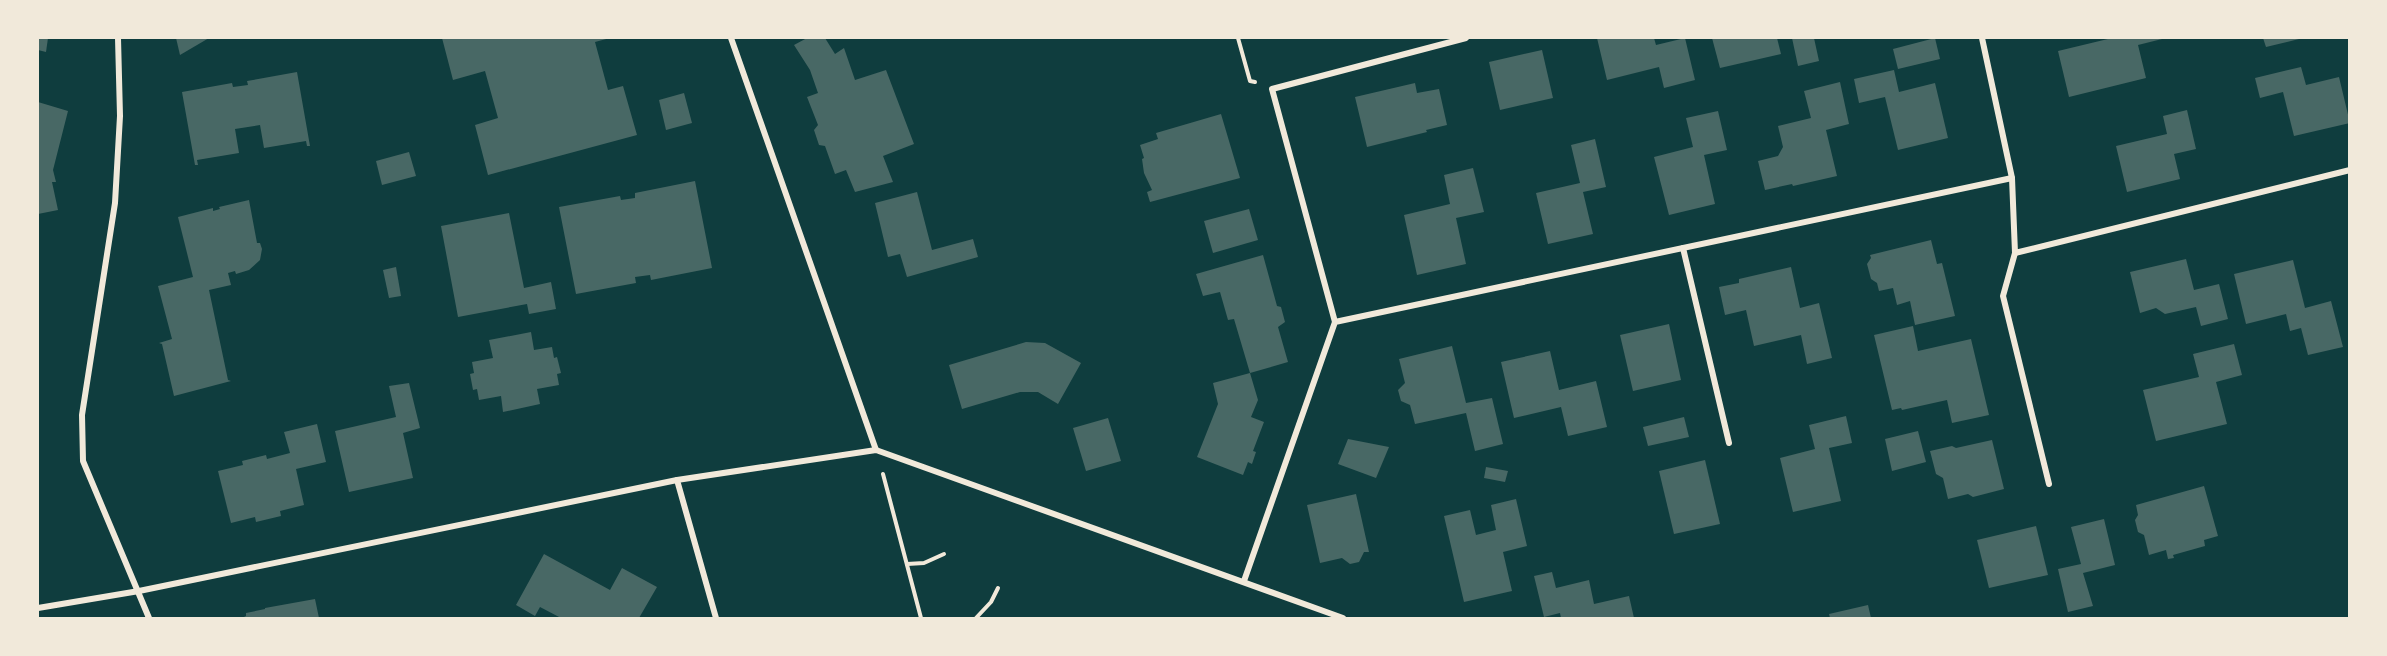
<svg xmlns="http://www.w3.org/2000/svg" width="2387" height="656" font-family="'Fira Sans Condensed',sans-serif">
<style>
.building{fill:#486865}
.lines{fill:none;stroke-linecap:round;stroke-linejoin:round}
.path{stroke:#f1e9da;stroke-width:4}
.minor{stroke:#f1e9da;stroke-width:6}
</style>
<rect width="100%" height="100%" fill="#0f3d3e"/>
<!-- building -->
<g class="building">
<polygon points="38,38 48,38 46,52 38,50"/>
<polygon points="176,38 209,38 180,55"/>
<polygon points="442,38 610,38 595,42 608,90 623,86 637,135 488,175 475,125 498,118 485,71 453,80"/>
<polygon points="807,38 825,38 835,54 844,48 855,80 886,70 914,144 883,156 893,182 855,192 846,170 835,174 825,146 819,145 814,130 818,125 807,97 818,93 810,70 794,45"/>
<polygon points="1597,38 1654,38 1656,45 1685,38 1695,80 1664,88 1659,67 1607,80"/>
<polygon points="1712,38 1777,38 1781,54 1720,68"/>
<polygon points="1792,38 1814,38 1819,61 1798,66"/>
<polygon points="1935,38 1940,59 1898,69 1893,49"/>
<polygon points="2112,38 2166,38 2138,45 2146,78 2069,97 2058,51"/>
<polygon points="2263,38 2303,38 2266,47"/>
<polygon points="1542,50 1553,98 1500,110 1489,62"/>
<polygon points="2301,67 2306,85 2339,77 2350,123 2294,136 2283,92 2260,98 2255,78"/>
<polygon points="1894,70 1899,92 1935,83 1948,138 1898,150 1885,97 1859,103 1854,79"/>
<polygon points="297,72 310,146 307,146 306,141 264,148 260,125 235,129 239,153 197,160 198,165 195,165 182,92 232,83 233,87 248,85 247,81"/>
<polygon points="1840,82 1849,124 1826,130 1837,176 1793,186 1792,184 1765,190 1758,161 1778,156 1783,147 1778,126 1811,118 1804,91"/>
<polygon points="1415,83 1417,93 1439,89 1447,125 1426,130 1427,132 1367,147 1355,97"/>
<polygon points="684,93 692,123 666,130 659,100"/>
<polygon points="38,102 68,111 53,170 56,182 52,182 58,210 38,214"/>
<polygon points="2187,110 2196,149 2174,154 2180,179 2127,192 2116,146 2167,134 2163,116"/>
<polygon points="1718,111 1727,150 1704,155 1715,204 1669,215 1654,157 1693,147 1686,118"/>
<polygon points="1221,114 1240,178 1150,202 1147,192 1152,190 1144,173 1142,159 1144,158 1140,145 1158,139 1156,133"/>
<polygon points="1595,139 1606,187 1583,192 1593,234 1548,244 1536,193 1580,183 1571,145"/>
<polygon points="409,152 416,176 382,185 376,161"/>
<polygon points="1473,168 1484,212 1456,218 1466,264 1417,275 1404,215 1450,204 1444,175"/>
<polygon points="695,181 712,268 651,280 650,275 635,277 636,283 576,294 559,207 620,196 621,200 635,198 635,193"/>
<polygon points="917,192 932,250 973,239 978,257 907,277 900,254 888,257 875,203"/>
<polygon points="249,200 257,243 260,243 262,249 260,260 249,270 236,274 235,271 228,273 231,285 209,290 228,380 231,381 174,396 162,344 159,343 172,339 158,286 193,277 178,217 213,208 213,211 220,209 219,207"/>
<polygon points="1249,209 1258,240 1213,253 1204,221"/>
<polygon points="509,213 524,288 551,282 556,309 529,314 527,304 458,317 441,226"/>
<polygon points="1931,240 1937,264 1942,263 1955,316 1915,325 1910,301 1897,305 1893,288 1879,291 1877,283 1871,279 1867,264 1871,258 1870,255"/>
<polygon points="1263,255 1277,306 1281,307 1285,322 1278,327 1288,362 1250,373 1234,319 1228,320 1220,292 1203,296 1196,274"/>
<polygon points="2186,259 2194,290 2219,284 2228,319 2201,326 2196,307 2165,314 2156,308 2140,313 2130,272"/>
<polygon points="2293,260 2305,308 2331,301 2343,347 2308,355 2301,328 2290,331 2286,314 2246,324 2234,274"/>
<polygon points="396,267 401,296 389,298 383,270"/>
<polygon points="1791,267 1800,308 1819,303 1832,358 1807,364 1801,335 1754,346 1746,310 1725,315 1719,287 1739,283 1739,279"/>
<polygon points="1669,324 1681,380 1633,391 1620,335"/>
<polygon points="1913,326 1918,351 1971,339 1989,415 1952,423 1947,400 1902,410 1901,408 1892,410 1874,335"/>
<polygon points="531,332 534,350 552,347 554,358 557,357 561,373 557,374 559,385 537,389 540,404 503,412 501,396 479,400 477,389 473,390 470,374 474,373 472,362 493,358 489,340"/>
<polygon points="1026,342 1045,343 1081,363 1058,404 1038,392 1020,392 962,409 949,365"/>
<polygon points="2234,344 2242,375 2216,382 2227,424 2156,441 2143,390 2199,377 2193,354"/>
<polygon points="1452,346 1466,403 1492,398 1503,444 1475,451 1466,413 1415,424 1410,405 1401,401 1398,390 1405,383 1399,359"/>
<polygon points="1550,351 1559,390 1596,381 1607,427 1568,436 1561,407 1514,418 1501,362"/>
<polygon points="1250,373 1258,400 1251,417 1264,422 1253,451 1256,452 1252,464 1248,462 1243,475 1197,457 1218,404 1213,383"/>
<polygon points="409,383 420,428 403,433 413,478 349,492 335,431 396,417 389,386"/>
<polygon points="1846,416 1852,443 1829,448 1841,501 1793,512 1780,458 1815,449 1809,425"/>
<polygon points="1684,417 1689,437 1648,446 1643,427"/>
<polygon points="1108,418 1121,461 1086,471 1073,428"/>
<polygon points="317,424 326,462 296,469 304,505 280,511 281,516 256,522 255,517 231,523 218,471 243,465 242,461 266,455 267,459 290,453 284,432"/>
<polygon points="1918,431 1926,462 1892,471 1885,439"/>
<polygon points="1348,439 1389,447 1376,478 1338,464"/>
<polygon points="1992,440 2004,489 1973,497 1968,494 1948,499 1943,478 1936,474 1930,451 1952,446 1956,448"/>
<polygon points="1705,460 1720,524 1674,534 1659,471"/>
<polygon points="1486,467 1508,471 1505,482 1484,478"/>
<polygon points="2204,486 2218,536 2204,540 2205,546 2173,555 2174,558 2168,559 2166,550 2149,555 2144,535 2138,532 2135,520 2138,515 2136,505"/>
<polygon points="1356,494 1369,552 1364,552 1359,562 1350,564 1342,558 1320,563 1307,505"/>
<polygon points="1516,499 1527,546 1503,552 1512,591 1464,602 1444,516 1470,510 1476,535 1496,530 1491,505"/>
<polygon points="2104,519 2115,565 2083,573 2093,606 2068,612 2058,569 2081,564 2071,527"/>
<polygon points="2036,526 2048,575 1989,588 1977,540"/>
<polygon points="544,554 610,590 622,568 657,587 639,618 561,618 540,607 535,616 516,605"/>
<polygon points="1552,572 1556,588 1589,580 1594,604 1629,596 1634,618 1561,618 1560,613 1544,617 1534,576"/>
<polygon points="315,599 319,618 242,618 246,616 246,613 265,609 265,608"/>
<polygon points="1868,605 1871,618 1830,618 1829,614"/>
</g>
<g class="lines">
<!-- path -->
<g class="path">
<polyline points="1238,38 1250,81 1255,82"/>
<polyline points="883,474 921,618"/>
<polyline points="907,564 924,563 944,554"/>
<polyline points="976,618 991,602 998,588"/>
</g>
<!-- minor -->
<g class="minor">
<polyline points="118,38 120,116 115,203 82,415 83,461 149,618"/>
<polyline points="731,38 876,450"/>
<polyline points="1982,38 2012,178 2015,253 2350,170"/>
<polyline points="1683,248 1729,443"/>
<polyline points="2015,253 2003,296 2049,484"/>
<polyline points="1335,322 1272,89 1466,38"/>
<polyline points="677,480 716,618"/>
<polyline points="1244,581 1335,322 2012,178"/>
<polyline points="38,608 139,591 677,480 876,450 1343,618"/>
</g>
</g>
<!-- border -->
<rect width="2387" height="656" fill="none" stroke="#f1e9da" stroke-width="78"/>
</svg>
